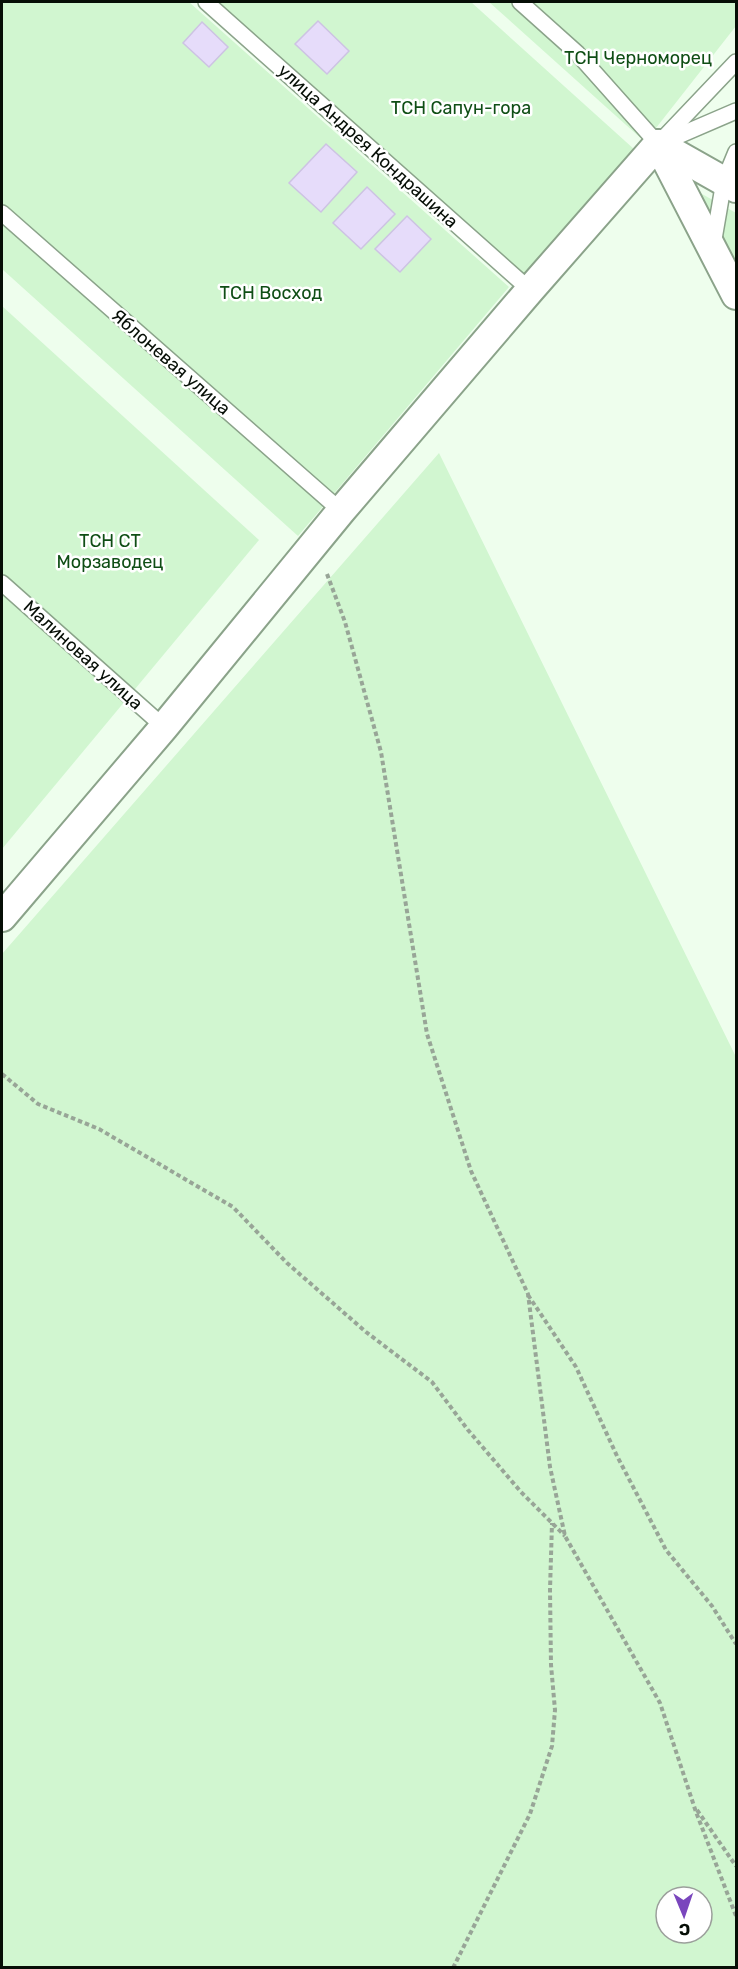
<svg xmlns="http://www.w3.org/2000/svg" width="738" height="1969" font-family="Rubik,sans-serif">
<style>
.green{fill:#d1f6d0;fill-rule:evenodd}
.building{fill:#e6dcfa;stroke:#cdc3e3;stroke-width:1.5}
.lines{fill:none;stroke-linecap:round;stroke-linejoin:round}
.lane-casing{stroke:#8ba38a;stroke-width:18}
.street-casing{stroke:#8ba38a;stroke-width:32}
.path{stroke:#98a597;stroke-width:4;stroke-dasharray:4.5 3;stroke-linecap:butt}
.lane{stroke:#fff;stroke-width:15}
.street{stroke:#fff;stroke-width:28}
.labels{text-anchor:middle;stroke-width:5;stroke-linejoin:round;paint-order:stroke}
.park-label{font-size:18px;fill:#0f4e15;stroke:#fff}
.street-label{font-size:18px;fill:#060e06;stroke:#fff}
</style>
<rect width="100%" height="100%" fill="#eefeed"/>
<!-- green -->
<g class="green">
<polygon points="2,2 189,2 509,287 298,536 2,269"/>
<polygon points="214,2 471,2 635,150 524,279"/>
<polygon points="489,2 736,2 736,26 645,142"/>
<polygon points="693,189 736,213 736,272"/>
<polygon points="2,306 259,540 2,849"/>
<path d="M439,453L736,1057V1967H2V954ZM666,1897H702V1933H666Z"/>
</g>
<!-- building -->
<g class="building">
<polygon points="318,21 349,51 327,74 295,44"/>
<polygon points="202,22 228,47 209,67 183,43"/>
<polygon points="326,144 357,172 321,212 289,183"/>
<polygon points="367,187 395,214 361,249 333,223"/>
<polygon points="407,216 431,239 400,272 375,249"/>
</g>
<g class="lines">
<!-- lane casing -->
<g class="lane-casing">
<g id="lane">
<polyline points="206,2 530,290"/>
<polyline points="520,2 577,53 658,144"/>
<polyline points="664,142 736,111"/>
<polyline points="658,144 736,62"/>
<polyline points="2,213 341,511"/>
<polyline points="713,245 724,181 736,152"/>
<polyline points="2,583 164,727"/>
</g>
</g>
<!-- street casing -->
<g class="street-casing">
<g id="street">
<polyline points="658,144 736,295"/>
<polyline points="658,144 736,188"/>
<polyline points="2,917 164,727 341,511 530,290 658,144"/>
</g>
</g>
<!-- path -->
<g class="path">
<polyline points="327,574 345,622 381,752 427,1034 471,1171 528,1294 550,1467 565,1536 660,1703 696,1812 736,1916"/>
<polyline points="2,1074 38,1104 99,1129 233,1207 287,1263 366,1332 432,1382 468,1430 521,1492 565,1536"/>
<polyline points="528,1295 576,1367 617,1456 666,1550 712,1606 736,1644"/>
<polyline points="697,1810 736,1866"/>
<polyline points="453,1968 530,1814 552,1746 555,1710 551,1665 550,1590 552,1523"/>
</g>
<!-- lane -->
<use href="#lane" class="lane"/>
<!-- street -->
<use href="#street" class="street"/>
</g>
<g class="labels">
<!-- park labels -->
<g class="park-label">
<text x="638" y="64">ТСН Черноморец</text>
<text x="461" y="114">ТСН Сапун-гора</text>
<text x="271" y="299">ТСН Восход</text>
<text x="110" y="547">ТСН СТ<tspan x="110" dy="21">Морзаводец</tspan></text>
</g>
<!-- street labels -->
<g class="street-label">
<text transform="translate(368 146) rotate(42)" y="6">улица Андрея Кондрашина</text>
<text transform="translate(171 362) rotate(41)" y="6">Яблоневая улица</text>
<text transform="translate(83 655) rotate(42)" y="6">Малиновая улица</text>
</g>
</g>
<!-- border -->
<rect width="738" height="1969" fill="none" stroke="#060e06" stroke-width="6"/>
<!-- north arrow -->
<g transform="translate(684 1915) rotate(178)"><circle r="28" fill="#ffffff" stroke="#9b9f9b" stroke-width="1.5"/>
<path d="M0-4.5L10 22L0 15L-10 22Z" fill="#7a46bd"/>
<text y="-9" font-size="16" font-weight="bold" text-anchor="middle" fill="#060e06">С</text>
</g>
</svg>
